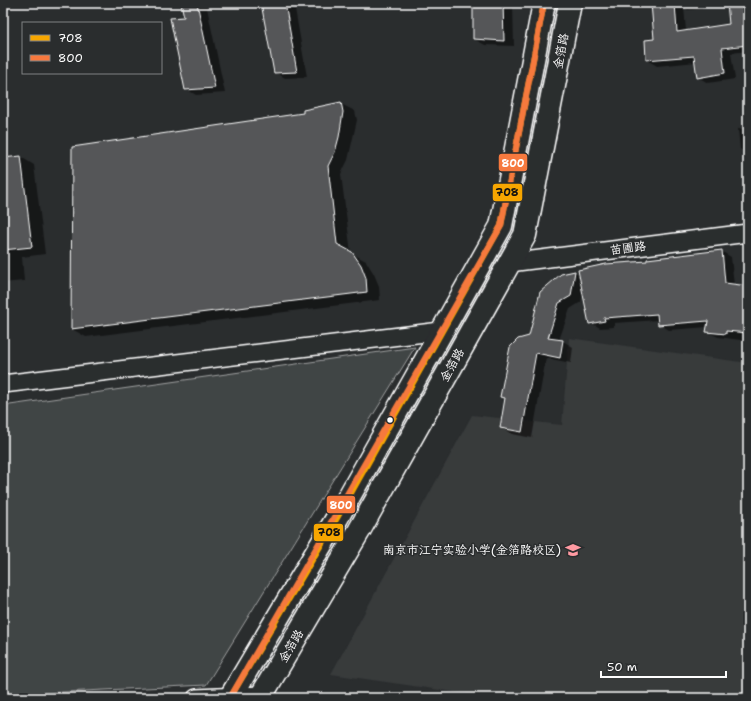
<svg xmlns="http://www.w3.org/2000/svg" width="751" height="701" font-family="'Shantell Sans','LXGW WenKai TC',sans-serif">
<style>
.built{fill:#373a3b}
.green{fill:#414445;stroke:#a0a2a2}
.shadow{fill:#0007;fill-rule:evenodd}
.building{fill:#555758;stroke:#fff}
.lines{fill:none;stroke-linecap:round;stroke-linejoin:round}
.minor-casing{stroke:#fff;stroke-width:20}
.major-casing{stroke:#fff;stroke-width:25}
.minor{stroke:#2a2d2e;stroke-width:17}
.major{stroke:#2a2d2e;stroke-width:22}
.bus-1-casing{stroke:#2a2d2e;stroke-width:9}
.bus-2-casing{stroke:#2a2d2e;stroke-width:9}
.bus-1{stroke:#f7a600;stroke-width:6}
.bus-2{stroke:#f6793e;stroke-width:6}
.bus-dot{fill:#fff;stroke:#2a2d2e;stroke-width:1.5}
.labels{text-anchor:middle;stroke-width:3;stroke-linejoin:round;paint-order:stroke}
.street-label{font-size:12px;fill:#fff;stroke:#2a2d2e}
.poi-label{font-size:12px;fill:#fff;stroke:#2a2d2e;text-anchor:end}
.line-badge{stroke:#2a2d2e;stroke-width:1.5}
.badge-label{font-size:11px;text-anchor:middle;font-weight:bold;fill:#fff}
.pale-badge-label{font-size:11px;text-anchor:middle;font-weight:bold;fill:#111}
</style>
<rect width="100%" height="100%" fill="#2a2d2e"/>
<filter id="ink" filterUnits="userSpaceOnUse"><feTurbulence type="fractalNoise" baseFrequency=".025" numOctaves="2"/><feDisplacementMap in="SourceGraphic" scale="8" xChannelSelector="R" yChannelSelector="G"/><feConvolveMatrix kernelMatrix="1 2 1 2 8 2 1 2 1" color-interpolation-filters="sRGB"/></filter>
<g filter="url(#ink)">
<!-- built -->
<polygon class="built" points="569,338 748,363 748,698 495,698 331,674 472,415 562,425"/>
<!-- green -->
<polygon class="green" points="415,347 206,685 3,695 3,406"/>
<!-- shadow -->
<g class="shadow">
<polygon points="182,3 206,3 225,93 196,95 186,89 185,18"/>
<polygon points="262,3 294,3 307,77 285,78 275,72"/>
<polygon points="474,3 513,3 514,46 485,45 474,39"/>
<path d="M652,3H748V51L731,53L735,79L708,83L698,77L696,62L657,66L647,60L656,40ZM729,5L730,25L686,31L684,7L688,10Z"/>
<polygon points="341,104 355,111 357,120 348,160 341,174 351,253 366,261 374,274 379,286 380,300 86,337 72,329 73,148 304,114"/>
<polygon points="748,128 748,154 740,149 738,129"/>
<polygon points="21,157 34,165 45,254 22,257 24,281 3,283 3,159"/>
<polygon points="721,251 731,257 734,285 748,287 748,341 718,337 708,332 708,327 669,330 659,324 659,320 614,323 614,327 600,328 590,322 583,289 581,302 570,309 559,340 563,341 573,347 571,363 546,358 532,438 512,434 501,428 506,399 501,397 529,337 575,272 580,275 648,262"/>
</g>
<!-- building -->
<g class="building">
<polygon points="181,3 197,3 215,88 185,90 170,18 184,17"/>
<polygon points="261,3 285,3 297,72 274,73"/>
<polygon points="473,3 503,3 504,41 473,39"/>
<polygon points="651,3 675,3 677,32 729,24 727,3 748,3 748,45 722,48 725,73 697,78 694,56 646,60 645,40 654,39"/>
<polygon points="341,102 343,112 339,137 335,152 328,166 337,244 352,252 361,265 366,278 367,292 71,329 72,147 303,113 303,110"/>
<polygon points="21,156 32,247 3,250 3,158"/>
<polygon points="722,250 725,283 748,286 748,333 726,331 726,334 706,332 708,321 658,325 657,314 604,318 605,321 589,324 578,270 606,264 647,261 647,259"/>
<polygon points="575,271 571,296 559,303 548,338 563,340 560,358 536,353 522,432 500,428 505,398 500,397 510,347 518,339 529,336 540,292 561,274"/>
</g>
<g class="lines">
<!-- minor casing -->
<g class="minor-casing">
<g id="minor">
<polyline points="509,263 748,233"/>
<polyline points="3,384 441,331"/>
<polyline points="196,698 262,695"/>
</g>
</g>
<!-- major casing -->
<g class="major-casing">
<g id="major">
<polyline points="230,698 337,518 501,226 544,3"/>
<polyline points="260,698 359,531 525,235 570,3"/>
</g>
</g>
<!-- minor -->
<use href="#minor" class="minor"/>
<!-- major -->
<use href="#major" class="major"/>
<!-- bus-1 casing -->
<g class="bus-1-casing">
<polyline id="bus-1" points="230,698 337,518 501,226 544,3"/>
</g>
<!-- bus-2 casing -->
<g class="bus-2-casing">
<polyline id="bus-2" points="230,698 501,226 544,3"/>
</g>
<!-- bus-1 -->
<use href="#bus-1" class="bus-1"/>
<!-- bus-2 -->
<use href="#bus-2" class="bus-2"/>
</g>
</g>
<!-- icons -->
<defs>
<g id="school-bare" transform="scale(1.2)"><path d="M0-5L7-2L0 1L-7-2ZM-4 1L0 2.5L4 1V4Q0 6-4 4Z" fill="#ff9aa2" stroke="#2a2d2e" stroke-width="2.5" paint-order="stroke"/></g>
</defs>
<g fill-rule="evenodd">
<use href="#school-bare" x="573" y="550"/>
</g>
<!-- markers -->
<circle class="bus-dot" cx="390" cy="420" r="3.5"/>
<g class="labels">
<!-- street labels -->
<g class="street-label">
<text transform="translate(561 51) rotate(-79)" y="4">金箔路</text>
<text transform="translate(628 248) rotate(-7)" y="4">苗圃路</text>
<text transform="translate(452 365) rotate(-61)" y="4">金箔路</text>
<text transform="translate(291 646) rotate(-59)" y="4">金箔路</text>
</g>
<!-- poi labels -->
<g class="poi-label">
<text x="561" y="554">南京市江宁实验小学(金箔路校区)</text>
</g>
</g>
<g class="line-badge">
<rect x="498" y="153" width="30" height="19" rx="4" fill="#f6793e"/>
<rect x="492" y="183" width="31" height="19" rx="4" fill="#f7a600"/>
<rect x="326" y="495" width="30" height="19" rx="4" fill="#f6793e"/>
<rect x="313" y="523" width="31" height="19" rx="4" fill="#f7a600"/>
</g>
<g class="badge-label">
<text x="513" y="167">800</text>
<text x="341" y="509">800</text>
</g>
<g class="pale-badge-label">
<text x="507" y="196">708</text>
<text x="329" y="536">708</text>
</g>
<!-- margin -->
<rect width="751" height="701" fill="none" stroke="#2a2d2e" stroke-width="16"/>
<rect x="8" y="8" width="735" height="685" fill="none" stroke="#fff" stroke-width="1.5" filter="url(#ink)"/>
<!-- legend -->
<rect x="22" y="22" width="140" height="52" fill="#2a2d2e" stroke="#7f8182"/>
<rect x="30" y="35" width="20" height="6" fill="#f7a600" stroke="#7f8182"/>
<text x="58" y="42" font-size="12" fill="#ffffff">708</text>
<rect x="30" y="55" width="20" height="6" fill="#f6793e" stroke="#7f8182"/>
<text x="58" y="62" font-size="12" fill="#ffffff">800</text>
<!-- scale -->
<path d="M601 671v6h125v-6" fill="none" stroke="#ffffff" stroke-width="2"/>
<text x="607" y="671" font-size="12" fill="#ffffff" stroke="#2a2d2e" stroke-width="3" paint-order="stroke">50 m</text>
</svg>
